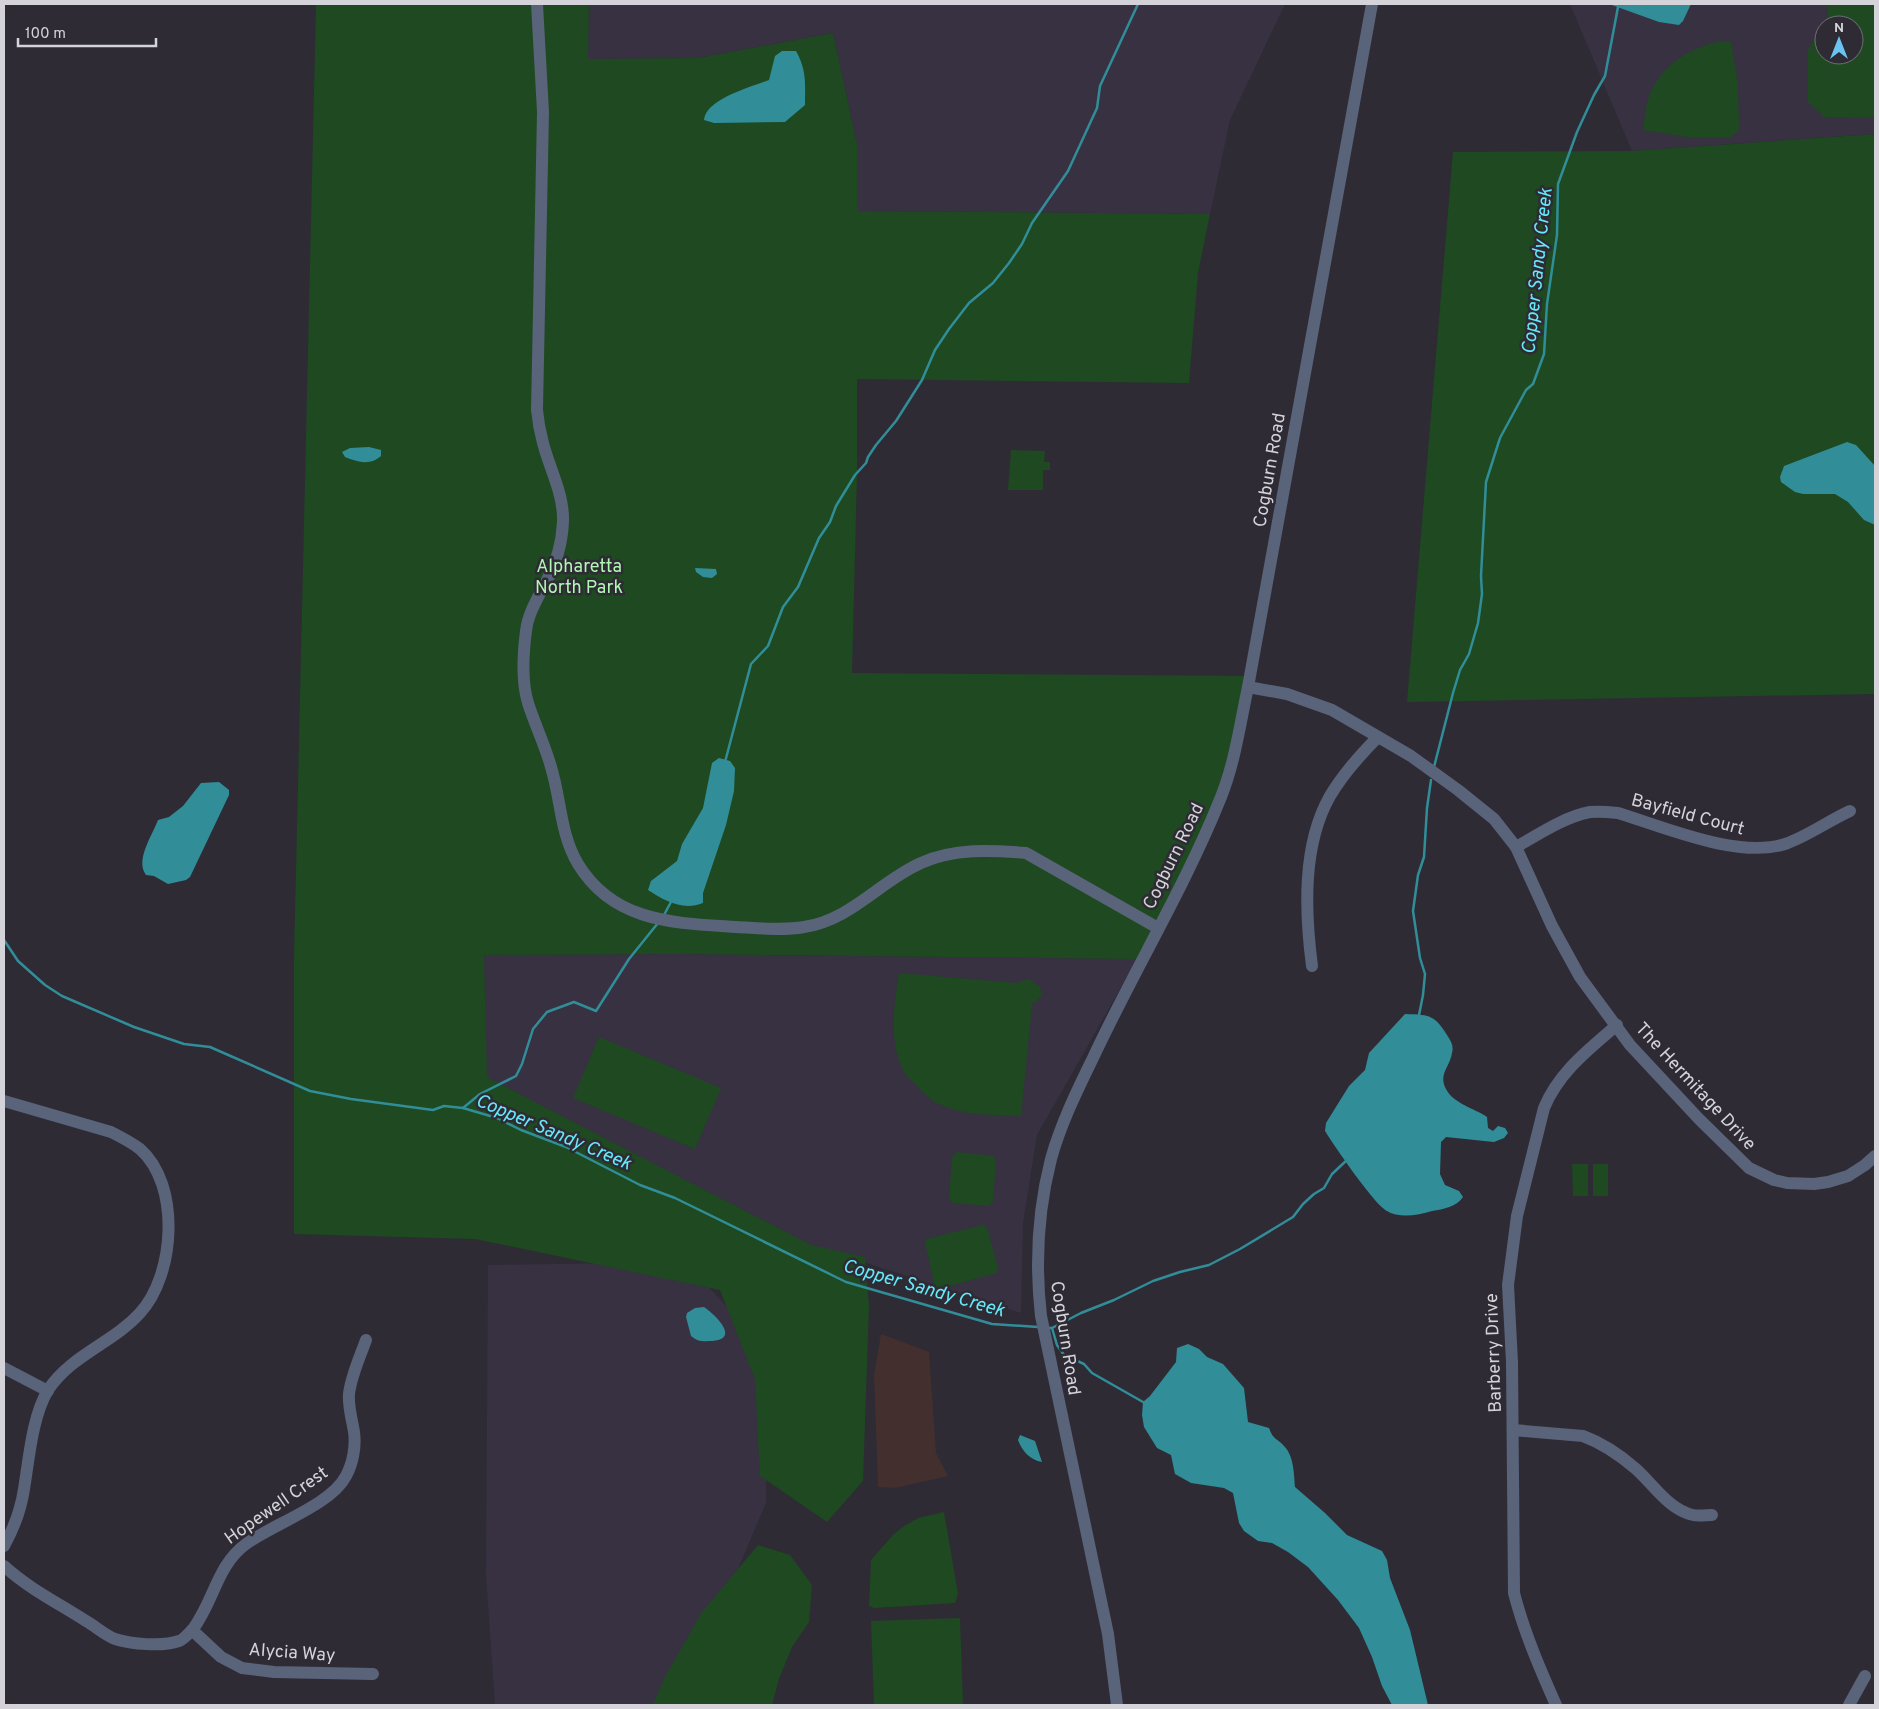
<svg xmlns="http://www.w3.org/2000/svg" width="1879" height="1709" font-family="Overpass,sans-serif">
<style>
.commercial{fill:#432f2e}
.education{fill:#373142;fill-rule:evenodd}
.green{fill:#1e4921;fill-rule:evenodd}
.water{fill:#318e99}
.lines{fill:none;stroke-linecap:round;stroke-linejoin:round}
.stream{stroke:#318e99;stroke-width:2.5}
.minor{stroke:#59637a;stroke-width:12}
.labels{text-anchor:middle;stroke-width:5;stroke-linejoin:round;paint-order:stroke}
.street-label{font-size:18px;fill:#d4d3d9;stroke:#2e2b35}
.park-label{font-size:18px;fill:#b0f7b2;stroke:#2e2b35}
.water-label{font-size:19px;font-style:italic;fill:#66e9f9;stroke:#2e2b35}
</style>
<rect width="100%" height="100%" fill="#2e2b35"/>
<!-- commercial -->
<polygon class="commercial" points="881,1334 929,1352 936,1453 948,1476 895,1488 878,1487 874,1375"/>
<!-- education -->
<g class="education">
<polygon points="589,4 1285,4 1230,120 1210,214 857,211 857,144 833,33 698,58 588,59"/>
<path d="M1570,4H1875V134L1632,151ZM1824,25H1854V55H1824Z"/>
<polygon points="677,954 1137,959 1037,1135 1023,1223 1021,1313 808,1244 486,1077 484,955"/>
<polygon points="685,1262 768,1350 766,1503 692,1678 663,1705 495,1705 486,1574 488,1265"/>
</g>
<!-- green -->
<g class="green">
<polygon points="316,4 589,4 588,59 698,58 833,33 857,144 857,211 1210,214 1198,273 1189,383 857,379 857,475 852,673 1255,676 1219,789 1177,892 1137,959 677,954 484,955 487,1077 811,1245 865,1257 869,1306 863,1481 827,1522 760,1476 755,1379 720,1290 475,1239 294,1234 294,957"/>
<path d="M1828,4H1875V118L1824,117L1808,102V50L1828,17ZM1824,25H1854V55H1824Z"/>
<path d="M1718,42H1731L1738,84L1739,130L1731,137H1687L1643,130C1645,120 1645,109 1648,99C1659,67 1687,49 1718,42Z"/>
<polygon points="1875,134 1875,694 1407,702 1453,152 1632,151"/>
<polygon points="1011,450 1045,451 1044,462 1050,462 1050,470 1043,470 1043,490 1008,490"/>
<path d="M899,973L1015,983L1029,979L1040,987L1042,996L1032,1004L1021,1116C995,1115 966,1116 941,1105C930,1100 922,1092 914,1083C910,1079 904,1074 902,1068C889,1039 894,1004 899,973Z"/>
<polygon points="599,1037 721,1088 695,1149 573,1098"/>
<polygon points="957,1152 993,1156 996,1160 993,1202 988,1206 953,1203 949,1199 952,1157"/>
<polygon points="1572,1164 1588,1164 1588,1196 1573,1196"/>
<rect x="1593" y="1164" width="15" height="32"/>
<polygon points="983,1225 987,1227 998,1269 996,1273 939,1289 935,1286 925,1243 926,1239"/>
<polygon points="944,1512 958,1594 955,1603 874,1608 869,1606 871,1560 893,1535 904,1526 918,1518"/>
<polygon points="758,1545 790,1555 812,1585 809,1622 792,1647 779,1679 772,1705 653,1705 665,1677 702,1612"/>
<polygon points="960,1618 963,1705 874,1705 871,1621"/>
</g>
<!-- water -->
<g class="water">
<polygon points="1609,4 1691,4 1683,21 1679,25 1659,22"/>
<path d="M782,51H796C807,71 805,83 805,105L785,122L714,123L704,120C706,99 751,87 769,80L775,56Z"/>
<polygon points="1847,442 1856,445 1875,466 1875,525 1864,520 1848,502 1835,494 1803,494 1795,492 1781,482 1780,477 1784,466"/>
<path d="M369,447L381,450V456C370,466 357,462 345,457L342,452L350,448Z"/>
<polygon points="695,568 716,569 717,574 712,578 703,577 696,572"/>
<path d="M719,758L730,761L735,768L734,791L726,825L703,893V903C683,911 665,901 648,890L651,881L677,861L682,844L703,808L712,763Z"/>
<path d="M219,782L229,790V795L190,877L186,880L168,884L154,876L146,875C135,860 152,836 158,820L169,817L183,806L201,783Z"/>
<path d="M1405,1014C1429,1015 1434,1014 1447,1035C1451,1041 1454,1046 1452,1053C1450,1067 1438,1074 1446,1089C1454,1104 1474,1108 1487,1117L1488,1128L1493,1131L1498,1126L1505,1128L1508,1133L1504,1138L1494,1142L1446,1137L1441,1142L1440,1174L1445,1185L1459,1191L1463,1197C1456,1207 1444,1209 1432,1211C1418,1215 1400,1219 1387,1211C1374,1204 1335,1147 1325,1131L1326,1123L1349,1086L1365,1070L1369,1053Z"/>
<path d="M704,1307C717,1316 742,1341 709,1341C702,1342 697,1341 691,1336L686,1317L687,1313L695,1308Z"/>
<path d="M1188,1344L1199,1349L1207,1357L1223,1364L1244,1388L1248,1422L1269,1428C1274,1441 1276,1437 1284,1446C1294,1456 1294,1474 1295,1487L1325,1513L1347,1535L1382,1551L1387,1560L1390,1578L1410,1630L1428,1705H1392L1382,1686L1372,1657L1359,1628L1338,1600L1308,1567L1288,1552L1272,1543L1258,1541L1244,1531L1239,1523L1233,1493L1224,1488L1191,1483L1175,1474L1171,1455L1157,1448L1144,1427L1142,1415L1143,1402L1150,1396L1176,1362L1177,1348Z"/>
<path d="M1020,1435L1035,1441L1042,1462C1030,1460 1022,1451 1018,1440Z"/>
</g>
<g class="lines">
<!-- stream -->
<g class="stream">
<polyline points="725,762 751,664 768,646 783,607 798,587 819,538 830,522 836,506 855,475 866,463 868,457 876,445 896,421 922,380 935,350 949,329 969,303 993,283 1009,263 1022,244 1032,223 1068,171 1097,108 1100,86 1138,4"/>
<polyline points="1434,767 1453,693 1460,670 1469,654 1478,623 1482,594 1481,576 1486,482 1500,438 1526,390 1533,384 1544,354 1547,304 1557,235 1558,184 1577,132 1594,95 1605,76 1618,7"/>
<polyline points="664,915 672,900"/>
<polyline points="4,940 18,961 45,985 62,996 134,1027 184,1044 210,1047 310,1091 351,1099 433,1110 444,1106 463,1108 497,1118 521,1130 566,1147 640,1185 675,1198 846,1282 992,1324 1038,1327"/>
<polyline points="1419,1015 1423,995 1425,974 1420,958 1413,911 1418,875 1424,857 1427,808 1431,780"/>
<polyline points="463,1108 480,1094 516,1076 522,1064 533,1029 547,1012 574,1002 596,1011 629,959 658,923"/>
<polyline points="1049,1328 1052,1328 1081,1313 1114,1300 1153,1281 1180,1272 1209,1265 1240,1249 1293,1217 1303,1204 1314,1194 1324,1188 1332,1174 1347,1160"/>
<polyline points="1052,1328 1057,1345 1064,1355 1084,1364 1092,1373 1143,1402"/>
</g>
<!-- minor -->
<g class="minor">
<path d="M537,4L543,112L537,410C538,421 540,432 543,443C550,470 564,494 563,522C562,543 556,564 546,582C538,598 528,613 526,631C523,654 521,680 528,703C535,725 545,745 551,767C561,799 560,834 578,864C614,923 675,923 736,927C758,928 782,931 804,927C851,920 880,881 921,863C954,848 991,850 1026,853L1158,928"/>
<polyline points="1248,687 1287,694 1332,710 1411,756 1458,790 1494,819 1516,847 1552,926 1580,977 1630,1045 1699,1119 1749,1168 1774,1180 1787,1183 1814,1184 1828,1182 1848,1176 1865,1165 1875,1156"/>
<path d="M1516,847C1539,834 1564,817 1590,812C1599,811 1609,812 1618,813C1664,827 1738,859 1785,844C1808,836 1828,821 1850,811"/>
<path d="M1312,966C1305,912 1302,845 1330,796C1343,774 1360,755 1378,737"/>
<path d="M4,1101L111,1132C121,1137 131,1142 140,1149C181,1185 175,1275 140,1313C113,1343 71,1355 48,1390C32,1417 29,1459 24,1489C21,1509 14,1528 4,1546"/>
<polyline points="4,1368 48,1391"/>
<path d="M1513,1430L1583,1436C1602,1443 1620,1455 1636,1469C1653,1484 1669,1510 1693,1515C1698,1516 1706,1515 1712,1515"/>
<path d="M4,1566C28,1588 58,1603 86,1621C95,1626 105,1635 115,1639C131,1644 162,1647 179,1641C183,1640 189,1633 193,1629C214,1601 217,1565 246,1544C273,1524 331,1505 346,1476C353,1463 356,1446 354,1432C352,1419 348,1407 349,1394C351,1376 360,1357 366,1340"/>
<polyline points="192,1630 221,1657 242,1668 274,1672 373,1674"/>
<path d="M1117,1705L1108,1634L1041,1316C1035,1263 1038,1210 1051,1159C1061,1123 1077,1091 1093,1058C1134,970 1185,887 1221,797C1235,762 1240,724 1248,687L1372,4"/>
<path d="M1556,1705C1540,1669 1524,1632 1514,1593L1512,1362L1508,1285L1517,1216L1544,1108C1559,1072 1588,1050 1617,1025"/>
<polyline points="1849,1705 1865,1676"/>
</g>
</g>
<g class="labels">
<!-- street labels -->
<g class="street-label">
<text transform="translate(1269 470) rotate(-80)" y="6">Cogburn Road</text>
<text transform="translate(1688 814) rotate(15)" y="6">Bayfield Court</text>
<text transform="translate(1173 856) rotate(-64)" y="6">Cogburn Road</text>
<text transform="translate(1696 1086) rotate(47)" y="6">The Hermitage Drive</text>
<text transform="translate(1066 1338) rotate(81)" y="6">Cogburn Road</text>
<text transform="translate(1493 1353) rotate(-92)" y="6">Barberry Drive</text>
<text transform="translate(276 1505) rotate(-35)" y="6">Hopewell Crest</text>
<text transform="translate(292 1652) rotate(4)" y="6">Alycia Way</text>
</g>
<!-- park labels -->
<g class="park-label">
<text x="579" y="572">Alpharetta<tspan x="579" dy="21">North Park</tspan></text>
</g>
<!-- water labels -->
<g class="water-label">
<text transform="translate(1536 271) rotate(-84)" y="7">Copper Sandy Creek</text>
<text transform="translate(554 1131) rotate(23)" y="7">Copper Sandy Creek</text>
<text transform="translate(924 1287) rotate(16)" y="7">Copper Sandy Creek</text>
</g>
</g>
<!-- border -->
<rect width="1879" height="1709" fill="none" stroke="#d4d3d9" stroke-width="10"/>
<!-- north arrow -->
<g transform="translate(1839 40)"><circle r="24" fill="#2e2b35" stroke="#706e77"/>
<path d="M0-4L9 19L0 12L-9 19Z" fill="#6ac3f1"/>
<text y="-8" font-size="14" font-weight="bold" text-anchor="middle" fill="#d4d3d9">N</text>
</g>
<!-- scale -->
<path d="M18 38v8h138v-8" fill="none" stroke="#d4d3d9" stroke-width="2.5"/>
<text x="25" y="38" font-size="15" fill="#d4d3d9" stroke="#2e2b35" stroke-width="4" paint-order="stroke">100 m</text>
</svg>
